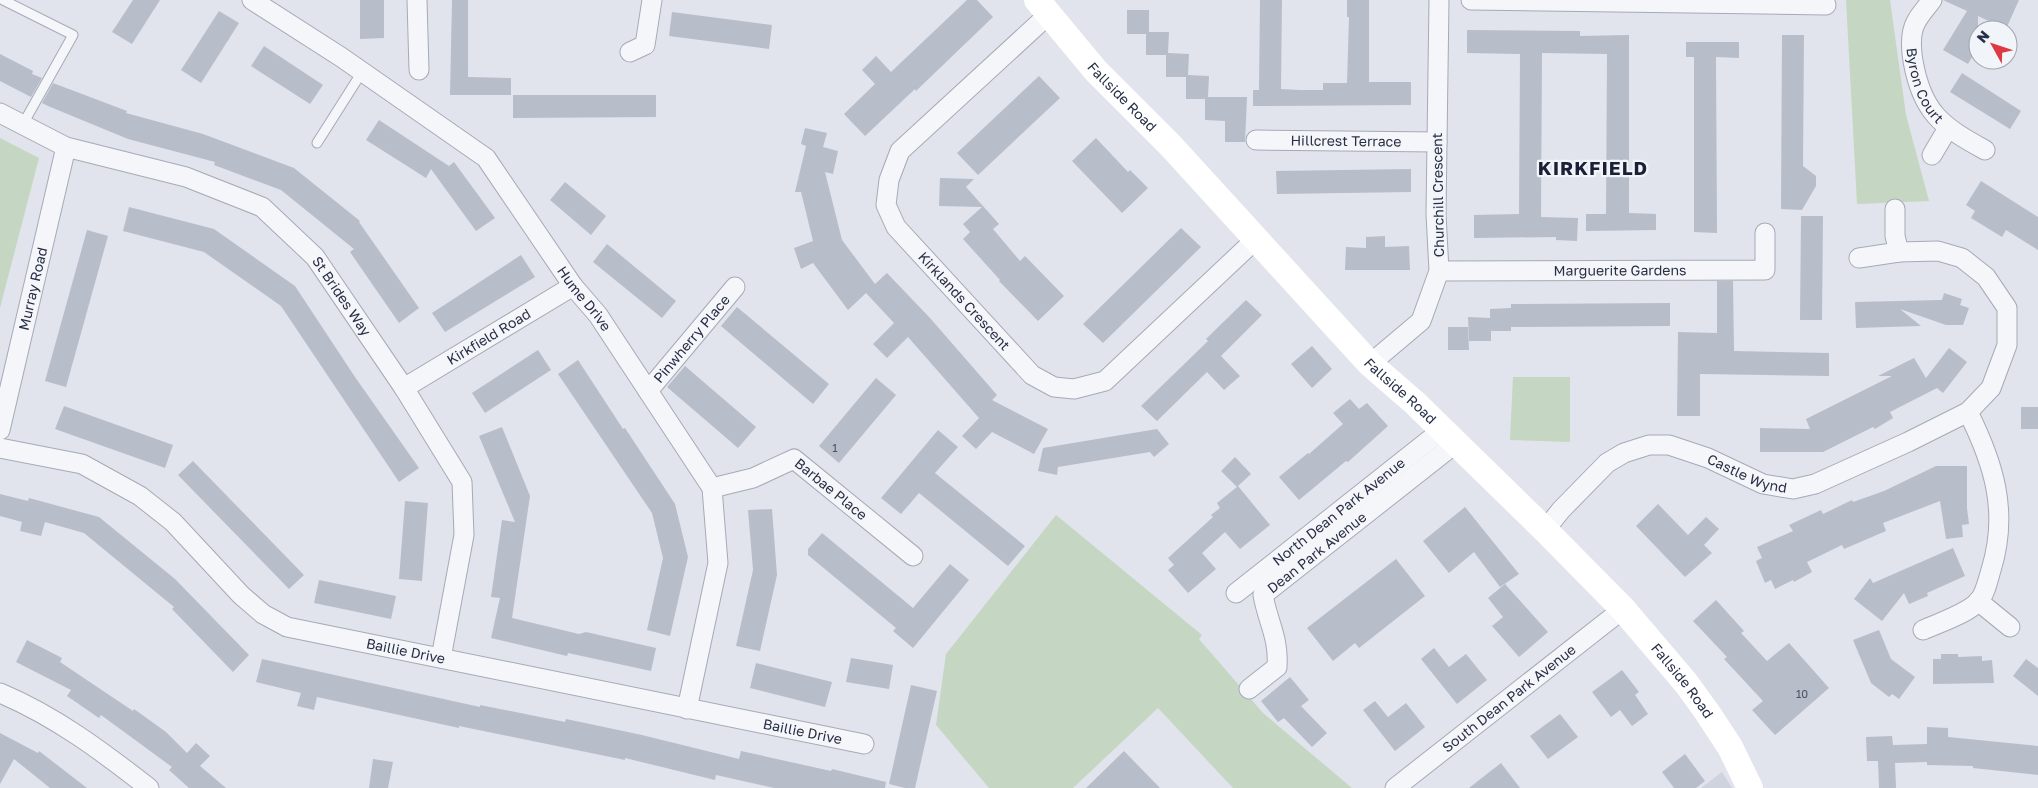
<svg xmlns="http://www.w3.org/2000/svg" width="2038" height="788" font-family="'Golos Text',sans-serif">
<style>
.built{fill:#cfd3de}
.green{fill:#c5d7c2}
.building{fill:#b8bdca}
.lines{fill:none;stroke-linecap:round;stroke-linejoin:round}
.lane-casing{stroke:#a5aab7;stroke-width:11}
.street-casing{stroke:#a5aab7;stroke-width:21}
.lane{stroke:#f5f6f9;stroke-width:9}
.street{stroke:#f5f6f9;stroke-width:19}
.secondary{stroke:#fff;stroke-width:26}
.labels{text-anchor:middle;stroke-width:4.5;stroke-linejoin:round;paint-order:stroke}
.number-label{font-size:11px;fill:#4b5267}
.street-label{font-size:14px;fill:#272f46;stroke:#f1f4f9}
.district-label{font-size:19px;font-weight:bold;letter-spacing:1px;fill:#1a2136;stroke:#f1f4f9}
</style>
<rect width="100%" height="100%" fill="#e1e4ec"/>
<!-- built -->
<polygon class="built" points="1722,772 1732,788 1701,788"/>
<!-- green -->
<g class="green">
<polygon points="1846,0 1890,0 1906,115 1929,201 1857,204"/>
<polygon points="0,138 39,158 0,308"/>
<polygon points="1513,377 1570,377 1570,442 1510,440"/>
<polygon points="1056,515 1202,635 1199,639 1263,713 1352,788 1233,788 1158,708 1073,788 989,788 936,725 946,654"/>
</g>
<!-- building -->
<g class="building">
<polygon points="133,0 160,0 132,44 112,32"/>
<polygon points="360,0 384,0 384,38 360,39"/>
<polygon points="452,0 468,0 468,77 511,78 511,95 450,95"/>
<polygon points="967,0 977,0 993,17 916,91 915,89 865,136 844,114 875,84 862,70 876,56 891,72"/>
<polygon points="1260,0 1282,0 1281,89 1300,90 1323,90 1323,83 1347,83 1349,17 1347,17 1347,0 1369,0 1369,82 1411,82 1411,105 1253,106 1253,90 1259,90"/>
<polygon points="1943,0 2019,0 2006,29 1978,16 1978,47 1968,64 1943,50 1967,11"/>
<polygon points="1127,10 1149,10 1149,32 1169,32 1168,53 1189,54 1188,75 1209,76 1208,97 1247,97 1245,142 1225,142 1225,121 1205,120 1205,99 1186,99 1186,77 1166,77 1166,55 1146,55 1146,34 1127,34"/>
<polygon points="219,11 239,23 201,83 181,70"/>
<polygon points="672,12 772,25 769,49 669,36"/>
<polygon points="1467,30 1580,31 1580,36 1629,35 1629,213 1656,214 1656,230 1586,231 1586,214 1606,214 1607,54 1542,53 1541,217 1578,218 1577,241 1556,240 1556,237 1474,238 1474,215 1519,214 1520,54 1467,53"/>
<polygon points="1782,35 1804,35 1803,166 1816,176 1816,186 1802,210 1781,209"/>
<polygon points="1686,42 1739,42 1739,58 1716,57 1717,233 1694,232 1694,57 1686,57"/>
<polygon points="264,46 323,85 310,104 251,66"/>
<polygon points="0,54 33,71 32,74 42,78 31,97 0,81"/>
<polygon points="1962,73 2021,111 2010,129 1950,92"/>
<polygon points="1039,76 1060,98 978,175 957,153"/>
<polygon points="53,83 127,111 126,113 203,134 294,168 360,221 359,222 419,308 399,323 350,252 354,249 281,190 214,165 215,162 128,139 48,106 42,103"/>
<polygon points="513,95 656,95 656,117 513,118"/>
<polygon points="379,120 449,166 454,162 495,218 476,231 431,169 426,178 366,140"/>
<polygon points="805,128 827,133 823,147 838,151 833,174 825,172 842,240 875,284 887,273 930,318 997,395 992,400 1048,429 1034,454 992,432 976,449 962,436 979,418 908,337 887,358 873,344 894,323 866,293 848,310 813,263 801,269 794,248 813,241 801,192 795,192 806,146 801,144"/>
<polygon points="1096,138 1128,172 1130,170 1148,188 1122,213 1072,161"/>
<polygon points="1411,169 1411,192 1277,194 1276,171"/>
<polygon points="940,178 974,179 966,187 999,224 993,229 1020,261 1025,256 1064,296 1038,321 999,281 1000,280 963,239 970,232 963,224 982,207 939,206"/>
<polygon points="1981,181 2038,217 2038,250 2006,230 2002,237 1971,218 1975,211 1966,205"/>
<polygon points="565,182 606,216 591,235 550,200"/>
<polygon points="129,207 214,229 295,286 355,377 419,468 399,482 281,306 204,252 123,231"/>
<polygon points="1801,216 1823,216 1822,320 1800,320"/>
<polygon points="1181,228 1201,247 1103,343 1083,324"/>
<polygon points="87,230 108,236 66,387 45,381"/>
<polygon points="1385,236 1385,247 1409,246 1410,270 1345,270 1346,247 1366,248 1366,237"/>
<polygon points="607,244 676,301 662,318 593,262"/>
<polygon points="521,255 535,277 445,332 432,313"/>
<polygon points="1717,281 1733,281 1734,351 1829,353 1829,376 1700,374 1700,416 1677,416 1678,332 1717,333"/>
<polygon points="1944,293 1962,299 1960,305 1969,308 1963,325 1946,325 1900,309 1921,326 1856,328 1855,302 1942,300"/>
<polygon points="1246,300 1262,315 1221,356 1240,376 1224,390 1207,372 1157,421 1141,406 1208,341 1206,339"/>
<polygon points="1670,303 1670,326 1511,327 1511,331 1491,331 1491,341 1469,341 1468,317 1490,318 1490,309 1511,308 1511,304"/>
<polygon points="737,307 829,384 813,404 721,326"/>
<polygon points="1448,327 1468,327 1469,350 1448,350"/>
<polygon points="1312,346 1332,369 1312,388 1291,364"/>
<polygon points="1949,348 1967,362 1943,393 1937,388 1890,412 1893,418 1875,429 1873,427 1823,452 1760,452 1760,428 1810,429 1806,419 1892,376 1878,376 1914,358 1926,378"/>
<polygon points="538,350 551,370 485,413 472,393"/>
<polygon points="578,360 623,429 625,428 675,504 688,557 670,636 647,630 663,558 652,513 558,374"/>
<polygon points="685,366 756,427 738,448 667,387"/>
<polygon points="876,378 896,395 839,463 819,446"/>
<polygon points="1350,399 1359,409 1367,403 1388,426 1348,462 1346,461 1299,500 1279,477 1308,453 1309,454 1343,424 1333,413"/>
<polygon points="64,406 173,445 165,468 55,429"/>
<rect x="2021" y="407" width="17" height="22"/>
<polygon points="502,427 530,496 512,618 579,634 586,632 656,648 651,671 568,653 567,656 491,638 500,598 491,597 502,520 515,522 479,436"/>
<polygon points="1157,429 1169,444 1154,457 1150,452 1058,467 1057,475 1038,471 1043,448"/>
<polygon points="938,430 958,447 935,473 1025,546 1008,566 919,493 901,514 881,498"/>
<polygon points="1235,457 1251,474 1238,486 1270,525 1240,549 1225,532 1202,553 1216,569 1188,593 1168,570 1174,565 1168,558 1213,517 1211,515 1220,508 1217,503 1237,487 1221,471"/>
<polygon points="193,461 304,575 289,589 178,475"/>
<polygon points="1936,466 1967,466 1967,508 1969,524 1962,525 1963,537 1946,539 1940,501 1883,523 1886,531 1844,549 1842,545 1807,562 1812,572 1794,582 1793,580 1775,589 1771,580 1765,583 1756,561 1762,558 1757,547 1793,531 1789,525 1821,510 1823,514 1852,500 1853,502 1884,491"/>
<polygon points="0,494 28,501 29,498 99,517 175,579 249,655 233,672 172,609 174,607 84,533 45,522 41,536 20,531 22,522 0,516"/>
<polygon points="405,501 428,503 422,581 399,579"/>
<polygon points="1658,504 1688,535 1706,517 1719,529 1704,545 1712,553 1685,577 1636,526"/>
<polygon points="1465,507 1519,574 1500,587 1474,552 1449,573 1423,541"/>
<polygon points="772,509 777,575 760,651 736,646 753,570 748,510"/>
<polygon points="822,533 913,608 950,564 969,580 913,648 893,631 896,628 808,555 808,549"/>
<polygon points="1953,548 1965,576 1927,593 1928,596 1909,604 1904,593 1882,621 1854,599 1870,578 1873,583"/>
<polygon points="1396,559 1425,596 1359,648 1355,643 1333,661 1307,628"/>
<polygon points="319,580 396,596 391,619 314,603"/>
<polygon points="1505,584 1548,632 1519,657 1492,626 1503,617 1488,598"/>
<polygon points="1716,600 1744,631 1741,633 1767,661 1789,643 1829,688 1775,735 1752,710 1763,701 1724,659 1727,657 1693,621"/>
<polygon points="1879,630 1891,659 1915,677 1899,699 1892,694 1889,697 1871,683 1853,640"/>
<polygon points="27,640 62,658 60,662 133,711 134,709 166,732 187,753 196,743 210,756 200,766 226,788 189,788 169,770 172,767 101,715 99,718 67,696 71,690 16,662"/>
<polygon points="1434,648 1449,667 1466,654 1487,680 1457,704 1421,659"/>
<polygon points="1941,654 1958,654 1958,657 1982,656 1982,661 1992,660 1994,683 1933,684 1933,659 1941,659"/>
<polygon points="851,658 893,665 889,689 846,682"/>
<polygon points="262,659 480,707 480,705 565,722 566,719 642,735 739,759 741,751 831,771 832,769 886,782 885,788 774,788 716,775 715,780 625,758 625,760 459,726 459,728 317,697 314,710 297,706 301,693 256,682"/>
<polygon points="2026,659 2038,668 2038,696 2013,676"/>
<polygon points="756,663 832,682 825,707 750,688"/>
<polygon points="1622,670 1639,692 1635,695 1648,714 1632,726 1620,710 1611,717 1592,692"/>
<polygon points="1290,677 1309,700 1301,706 1327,733 1312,747 1284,718 1278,722 1261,701"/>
<polygon points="911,685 937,691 915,788 905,788 889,784"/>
<polygon points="1375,701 1388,717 1406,703 1425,727 1395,751 1363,710"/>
<polygon points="1560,714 1578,737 1548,759 1530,736"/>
<polygon points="1927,727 1948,728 1948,737 2038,746 2038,775 1973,768 1973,766 1927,765 1927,762 1895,763 1896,788 1879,788 1878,761 1867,761 1866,737 1892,736 1893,745 1927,744"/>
<polygon points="0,733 38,753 39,751 87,788 50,788 14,759 0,784"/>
<polygon points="1124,751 1160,788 1086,788"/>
<polygon points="1685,754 1705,781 1696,788 1674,788 1662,772"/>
<polygon points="373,759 393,762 388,788 369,788"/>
<polygon points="1501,763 1520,788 1469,788"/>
</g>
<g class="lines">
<!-- lane casing -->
<g class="lane-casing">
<g id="lane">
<polyline points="3,0 73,35 23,124"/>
<polyline points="317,143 362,72"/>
</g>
</g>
<!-- street casing -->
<g class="street-casing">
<g id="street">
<path id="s1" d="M252,0L341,57L486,158L573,286L598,315L712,488L718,563L687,709"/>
<polyline points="417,0 419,70"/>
<polyline points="1471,0 1826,5"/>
<path id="s2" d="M1932,0C1927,7 1920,14 1916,22C1910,33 1911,49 1913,61C1922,112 1941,126 1985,150"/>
<path id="s3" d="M1048,15L900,151L889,180L886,205L896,227L1032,375L1054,387L1074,389L1105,381L1255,240"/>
<polyline points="630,52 645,45 652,0"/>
<path id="s4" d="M0,113L66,147L186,177L262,207L315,257L404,388L462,482L464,535L441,658"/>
<path id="s5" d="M1256,140L1437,142"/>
<polyline points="1932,155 1948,128"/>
<polyline points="1895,209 1895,236 1899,252"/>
<path id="s6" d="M1439,271L1765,270V233"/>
<polyline points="1370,364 1421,321 1439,271 1436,214 1439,0"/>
<path id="s7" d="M404,388L573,286"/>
<path id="s8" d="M648,391L735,287"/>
<path id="s9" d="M0,430L66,147"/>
<path id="s10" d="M0,448L82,464L140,496L173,522L241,595L263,614L287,627L864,744"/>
<path id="s11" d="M712,488L753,478L794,459L913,556"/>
<path id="s12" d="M1545,530L1561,510L1607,463L1624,453L1649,445H1669L1708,458L1763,484L1793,489L1815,484L1908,442L1968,412L1991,388L2007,345V308L1986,277L1962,258L1938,251L1899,252L1859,258"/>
<path id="s13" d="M1236,593L1442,430"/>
<polyline points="1978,601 2010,627"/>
<path d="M1923,630C1939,623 1966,614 1978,602C1985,595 1988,580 1991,570C2009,512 1994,464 1968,412"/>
<path id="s14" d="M1249,689L1277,667C1279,637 1268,623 1263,595L1456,443"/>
<path d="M0,693C55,716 103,752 149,788"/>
<path id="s15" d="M1395,788L1623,609"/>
</g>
</g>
<!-- lane -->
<use href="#lane" class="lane"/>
<!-- street -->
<use href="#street" class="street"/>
<!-- secondary -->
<path class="secondary" id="s16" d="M1037,0L1096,71L1171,146L1370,364L1415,403L1545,530L1623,609L1686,683L1707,712L1730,747L1750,788"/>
</g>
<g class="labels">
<!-- number labels -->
<g class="number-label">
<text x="835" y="452">1</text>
<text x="1802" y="698">10</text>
</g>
<!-- street labels -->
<g class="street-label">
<text dy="5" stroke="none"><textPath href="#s2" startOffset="94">Byron Court</textPath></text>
<text dy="5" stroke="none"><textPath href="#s16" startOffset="129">Fallside Road</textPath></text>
<text dy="5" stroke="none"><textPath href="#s5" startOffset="90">Hillcrest Terrace</textPath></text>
<text transform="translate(1438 195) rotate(-91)" y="5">Churchill Crescent</text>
<text dy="5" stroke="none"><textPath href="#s6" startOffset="181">Marguerite Gardens</textPath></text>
<text dy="5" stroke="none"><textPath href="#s9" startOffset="145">Murray Road</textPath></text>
<text dy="5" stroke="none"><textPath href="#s4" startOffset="400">St Brides Way</textPath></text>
<text dy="5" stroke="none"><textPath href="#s1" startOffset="454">Hume Drive</textPath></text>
<text dy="5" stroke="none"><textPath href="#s3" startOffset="382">Kirklands Crescent</textPath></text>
<text dy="5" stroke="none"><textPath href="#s7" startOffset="99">Kirkfield Road</textPath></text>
<text dy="5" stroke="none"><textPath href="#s8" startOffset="68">Pinwherry Place</textPath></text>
<text dy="5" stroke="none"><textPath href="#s16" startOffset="534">Fallside Road</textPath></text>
<text dy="5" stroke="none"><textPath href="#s12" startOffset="241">Castle Wynd</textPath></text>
<text dy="5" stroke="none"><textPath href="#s11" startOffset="135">Barbae Place</textPath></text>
<text dy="5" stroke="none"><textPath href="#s13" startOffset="131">North Dean Park Avenue</textPath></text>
<text dy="5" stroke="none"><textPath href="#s14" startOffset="178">Dean Park Avenue</textPath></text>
<text dy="5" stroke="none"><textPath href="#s10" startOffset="469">Baillie Drive</textPath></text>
<text dy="5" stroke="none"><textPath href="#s16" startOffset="939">Fallside Road</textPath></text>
<text dy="5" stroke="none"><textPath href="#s15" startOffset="145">South Dean Park Avenue</textPath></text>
<text dy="5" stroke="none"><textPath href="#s10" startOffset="874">Baillie Drive</textPath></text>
</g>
<!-- district labels -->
<g class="district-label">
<text x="1593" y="175">KIRKFIELD</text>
</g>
</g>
<!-- north arrow -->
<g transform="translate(1993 45) rotate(310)"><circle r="24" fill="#f1f4f9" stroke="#a0a5b1"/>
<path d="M0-4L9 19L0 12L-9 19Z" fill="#de3942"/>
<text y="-8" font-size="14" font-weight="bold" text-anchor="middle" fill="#272f46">N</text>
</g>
</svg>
